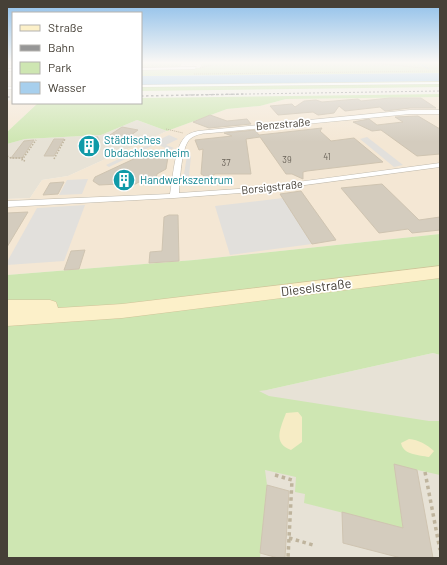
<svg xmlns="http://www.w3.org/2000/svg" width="447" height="565" font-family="Barlow,sans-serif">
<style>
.residential{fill:#e7e2d6}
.commercial{fill:#f4e7d4}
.green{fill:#cee6b2}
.sand{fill:#f6ecc5}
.parking{fill:#e2e0dc}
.water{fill:#a7cfed}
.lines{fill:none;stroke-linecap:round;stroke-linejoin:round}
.stream{stroke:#a7cfed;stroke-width:1}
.building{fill:#d4ccbe;stroke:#cfc4b1}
.lane-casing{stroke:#beb8ab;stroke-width:0.5}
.street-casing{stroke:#beb8ab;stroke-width:1}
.secondary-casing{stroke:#d1c399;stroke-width:1}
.path-far2{stroke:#bfb49d;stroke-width:1;stroke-dasharray:1 1;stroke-linecap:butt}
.path-far1{stroke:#bfb49d;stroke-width:1.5;stroke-dasharray:1.5 1.5;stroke-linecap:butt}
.path{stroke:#bfb49d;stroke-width:3.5;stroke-dasharray:3.5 3.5;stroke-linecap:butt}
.lane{fill:#fff;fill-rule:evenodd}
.street{fill:#fff;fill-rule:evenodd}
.secondary{fill:#fcf0c9;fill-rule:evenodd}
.rail-far1{stroke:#969696;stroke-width:1;stroke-dasharray:2 2;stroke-linecap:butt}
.rail{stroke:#969696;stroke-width:1.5;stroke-dasharray:2.5 2.5;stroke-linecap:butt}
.labels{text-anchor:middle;stroke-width:3.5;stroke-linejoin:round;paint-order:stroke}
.far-number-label{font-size:9px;fill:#6a6359}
.far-street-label{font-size:11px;fill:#464037;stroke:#fff}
.far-culture-label{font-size:11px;fill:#0d838f;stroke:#fff;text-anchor:start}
.street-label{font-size:13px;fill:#464037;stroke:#fff}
</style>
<rect width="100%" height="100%" fill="#f3f0e8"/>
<!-- residential -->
<g class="residential">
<polygon points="137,120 167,131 68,176 42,180 30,198 7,199 7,144 25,139 101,135"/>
<polygon points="433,353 440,355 440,558 224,558 258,390 267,390"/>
</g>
<!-- commercial -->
<g class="commercial">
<polygon points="440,97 440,234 194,260 7,275 7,199 30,198 42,180 68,176 167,131 227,109 260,106 286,99"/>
<polygon points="13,100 13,103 38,103 7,132 7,101"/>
</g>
<!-- green -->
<g class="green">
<polygon points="141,63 182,63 180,67 174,68 200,68 202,63 440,63 440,73 141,76"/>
<polygon points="440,81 440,87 141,91 141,85"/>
<polygon points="440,94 440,97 286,99 260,106 227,109 167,131 137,120 101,135 25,139 7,144 7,132 38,103 141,103 141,98"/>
<polygon points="440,234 440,355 433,353 267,390 259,391 269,396 429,421 440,421 440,475 395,465 403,528 304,503 305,494 295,492 296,477 265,470 267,485 260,558 7,558 7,275 194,260"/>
</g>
<!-- sand -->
<g class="sand">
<path d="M298,412L302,417V442L291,450C272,443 281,427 286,413Z"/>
<path d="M409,439C419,440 426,444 434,451L429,457C419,455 403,455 401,443Z"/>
</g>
<!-- parking -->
<g class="parking">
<polygon points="169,135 178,139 166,145 174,148 170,150 156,144 109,167 106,165"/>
<polygon points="367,137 403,165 394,167 360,139"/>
<polygon points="187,156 191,156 188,186 182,186"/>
<polygon points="88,179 82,194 59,195 67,180"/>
<polygon points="283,198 312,244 230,255 215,206"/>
<polygon points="85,205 64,261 7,265 7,262 37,208"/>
</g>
<!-- water -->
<polygon class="water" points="440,73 440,81 141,85 141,76 151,76"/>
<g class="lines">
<!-- stream -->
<polyline class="stream" points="418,63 429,69"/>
</g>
<!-- building -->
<g class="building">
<polygon points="390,98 421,98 436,108 410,108 385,111 380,107 345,111 339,106 334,113 318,115 313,112 278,115 270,106 292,104 295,107 304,101 316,100 322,102 358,99 361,101"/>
<polygon points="210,115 227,121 247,119 251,124 209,128 193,122"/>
<polygon points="418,116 440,129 440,154 417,156 381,130 372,131 353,122 369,119 377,125 403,122 395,117"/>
<polygon points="122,127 138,130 127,138 110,135"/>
<polygon points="322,128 320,131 331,141 354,138 383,162 307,171 303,172 303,179 292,174 286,174 260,137 246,139 251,174 215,174 208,178 201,174 203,149 199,150 195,140 232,136 224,133 255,130 259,135"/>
<polygon points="88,137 98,137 91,154 81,154"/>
<polygon points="54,139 64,139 54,156 44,156"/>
<polygon points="34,140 22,158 11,158 24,141"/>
<polygon points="153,150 157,152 165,151 164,155 168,157 166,169 157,174 156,179 150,182 139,182 128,188 119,188 120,184 99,185 93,181 95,177"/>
<polygon points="64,182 58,194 43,195 50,183"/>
<polygon points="382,184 419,220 440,217 440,230 412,233 408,229 379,233 341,188"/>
<polygon points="301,191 336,240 312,244 280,194"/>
<polygon points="28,212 7,247 7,213"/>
<polygon points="169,215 178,215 179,261 149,263 150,252 162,251 164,217"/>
<polygon points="85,250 79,269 64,270 71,251"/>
<polygon points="394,464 417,470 433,558 401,558 343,543 342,512 403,528"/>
<polygon points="267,485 289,491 285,558 278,558 260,553"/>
</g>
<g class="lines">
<!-- lane casing -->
<g class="lane-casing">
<g id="lane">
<rect x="7" y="66" width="6" height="2"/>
<polygon points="440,82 440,84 141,87 141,85"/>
<rect x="7" y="87" width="6" height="2"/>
</g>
</g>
<!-- street casing -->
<g class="street-casing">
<g id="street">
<polygon points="196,67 195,69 141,70 141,68"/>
<rect x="7" y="69" width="6" height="2"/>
<path d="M410,110H440V114H410L211,133C204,133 196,134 190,139C181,147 180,181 179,193L253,188L440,163V167L253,192L174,198L7,207V201L170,194C173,179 174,150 184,138C187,134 193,132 198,131Z"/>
</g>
</g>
<!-- secondary casing -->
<g class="secondary-casing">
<polygon id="secondary" points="440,266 440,278 122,318 7,326 7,300 50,300 56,302 58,308 122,304"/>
</g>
<!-- path-far2 -->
<g class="path-far2">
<polyline points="375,63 421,68 440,68"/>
<polyline points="200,68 212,65"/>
<polyline points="194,74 440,71"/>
<polyline points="166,129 183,133"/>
</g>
<!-- path-far1 -->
<g class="path-far1">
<polyline points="7,156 11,158 23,158"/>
<polyline points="92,157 99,138"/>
<polyline points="54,159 65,139"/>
<polyline points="25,161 22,160 36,140"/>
</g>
<!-- path -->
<g class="path">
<polyline points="425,472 440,550"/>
<polyline points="275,475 292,480 288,558"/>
<polyline points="289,538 313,545"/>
</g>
<!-- lane -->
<use href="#lane" class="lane"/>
<!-- street -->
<use href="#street" class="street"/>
<!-- secondary -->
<use href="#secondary" class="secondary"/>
<!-- rail-far1 -->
<polyline class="rail-far1" points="185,95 440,91"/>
<!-- rail -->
<g class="rail">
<polyline points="141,96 245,94"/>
<polyline points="7,97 13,97"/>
</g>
</g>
<!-- sky -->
<linearGradient id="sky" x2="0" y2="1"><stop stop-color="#8ebfea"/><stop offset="0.44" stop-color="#faf8f5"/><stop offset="1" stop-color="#faf8f5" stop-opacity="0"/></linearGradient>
<rect width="447" height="142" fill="url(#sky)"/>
<!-- icons -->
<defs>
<g id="building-disc" transform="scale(1.15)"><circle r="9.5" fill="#0f9aa8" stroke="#fff"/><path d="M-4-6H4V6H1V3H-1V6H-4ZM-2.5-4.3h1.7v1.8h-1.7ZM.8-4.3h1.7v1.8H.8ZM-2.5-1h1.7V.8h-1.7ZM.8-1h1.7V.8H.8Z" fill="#fff"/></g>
</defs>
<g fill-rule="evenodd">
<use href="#building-disc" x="89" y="146"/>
<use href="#building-disc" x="124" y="180"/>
</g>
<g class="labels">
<!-- far-number labels -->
<g class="far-number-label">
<text x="327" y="160">41</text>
<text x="287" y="163">39</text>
<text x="226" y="166">37</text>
</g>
<!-- far-street labels -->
<g class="far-street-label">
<text transform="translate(283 124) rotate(-5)" y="4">Benzstraße</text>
<text transform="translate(272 187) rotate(-6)" y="4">Borsigstraße</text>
</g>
<!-- far-culture labels -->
<g class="far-culture-label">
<text x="104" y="144">Städtisches<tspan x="104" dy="13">Obdachlosenheim</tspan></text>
<text x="140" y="184">Handwerkszentrum</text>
</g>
<!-- street labels -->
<g class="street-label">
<text transform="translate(316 287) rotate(-7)" y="5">Dieselstraße</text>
</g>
</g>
<!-- border -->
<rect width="447" height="565" fill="none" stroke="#464037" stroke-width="16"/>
<!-- legend -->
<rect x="12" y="12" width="130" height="92" fill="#ffffff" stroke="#b5b3af"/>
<rect x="20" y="25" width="20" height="6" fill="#fcf0c9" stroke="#b5b3af"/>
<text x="48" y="32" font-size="12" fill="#464037">Straße</text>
<rect x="20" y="45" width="20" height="6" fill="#969696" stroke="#b5b3af"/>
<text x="48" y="52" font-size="12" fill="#464037">Bahn</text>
<rect x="20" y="62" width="20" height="12" fill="#cee6b2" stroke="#b5b3af"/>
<text x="48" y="72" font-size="12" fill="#464037">Park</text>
<rect x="20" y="82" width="20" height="12" fill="#a7cfed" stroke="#b5b3af"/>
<text x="48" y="92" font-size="12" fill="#464037">Wasser</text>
</svg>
